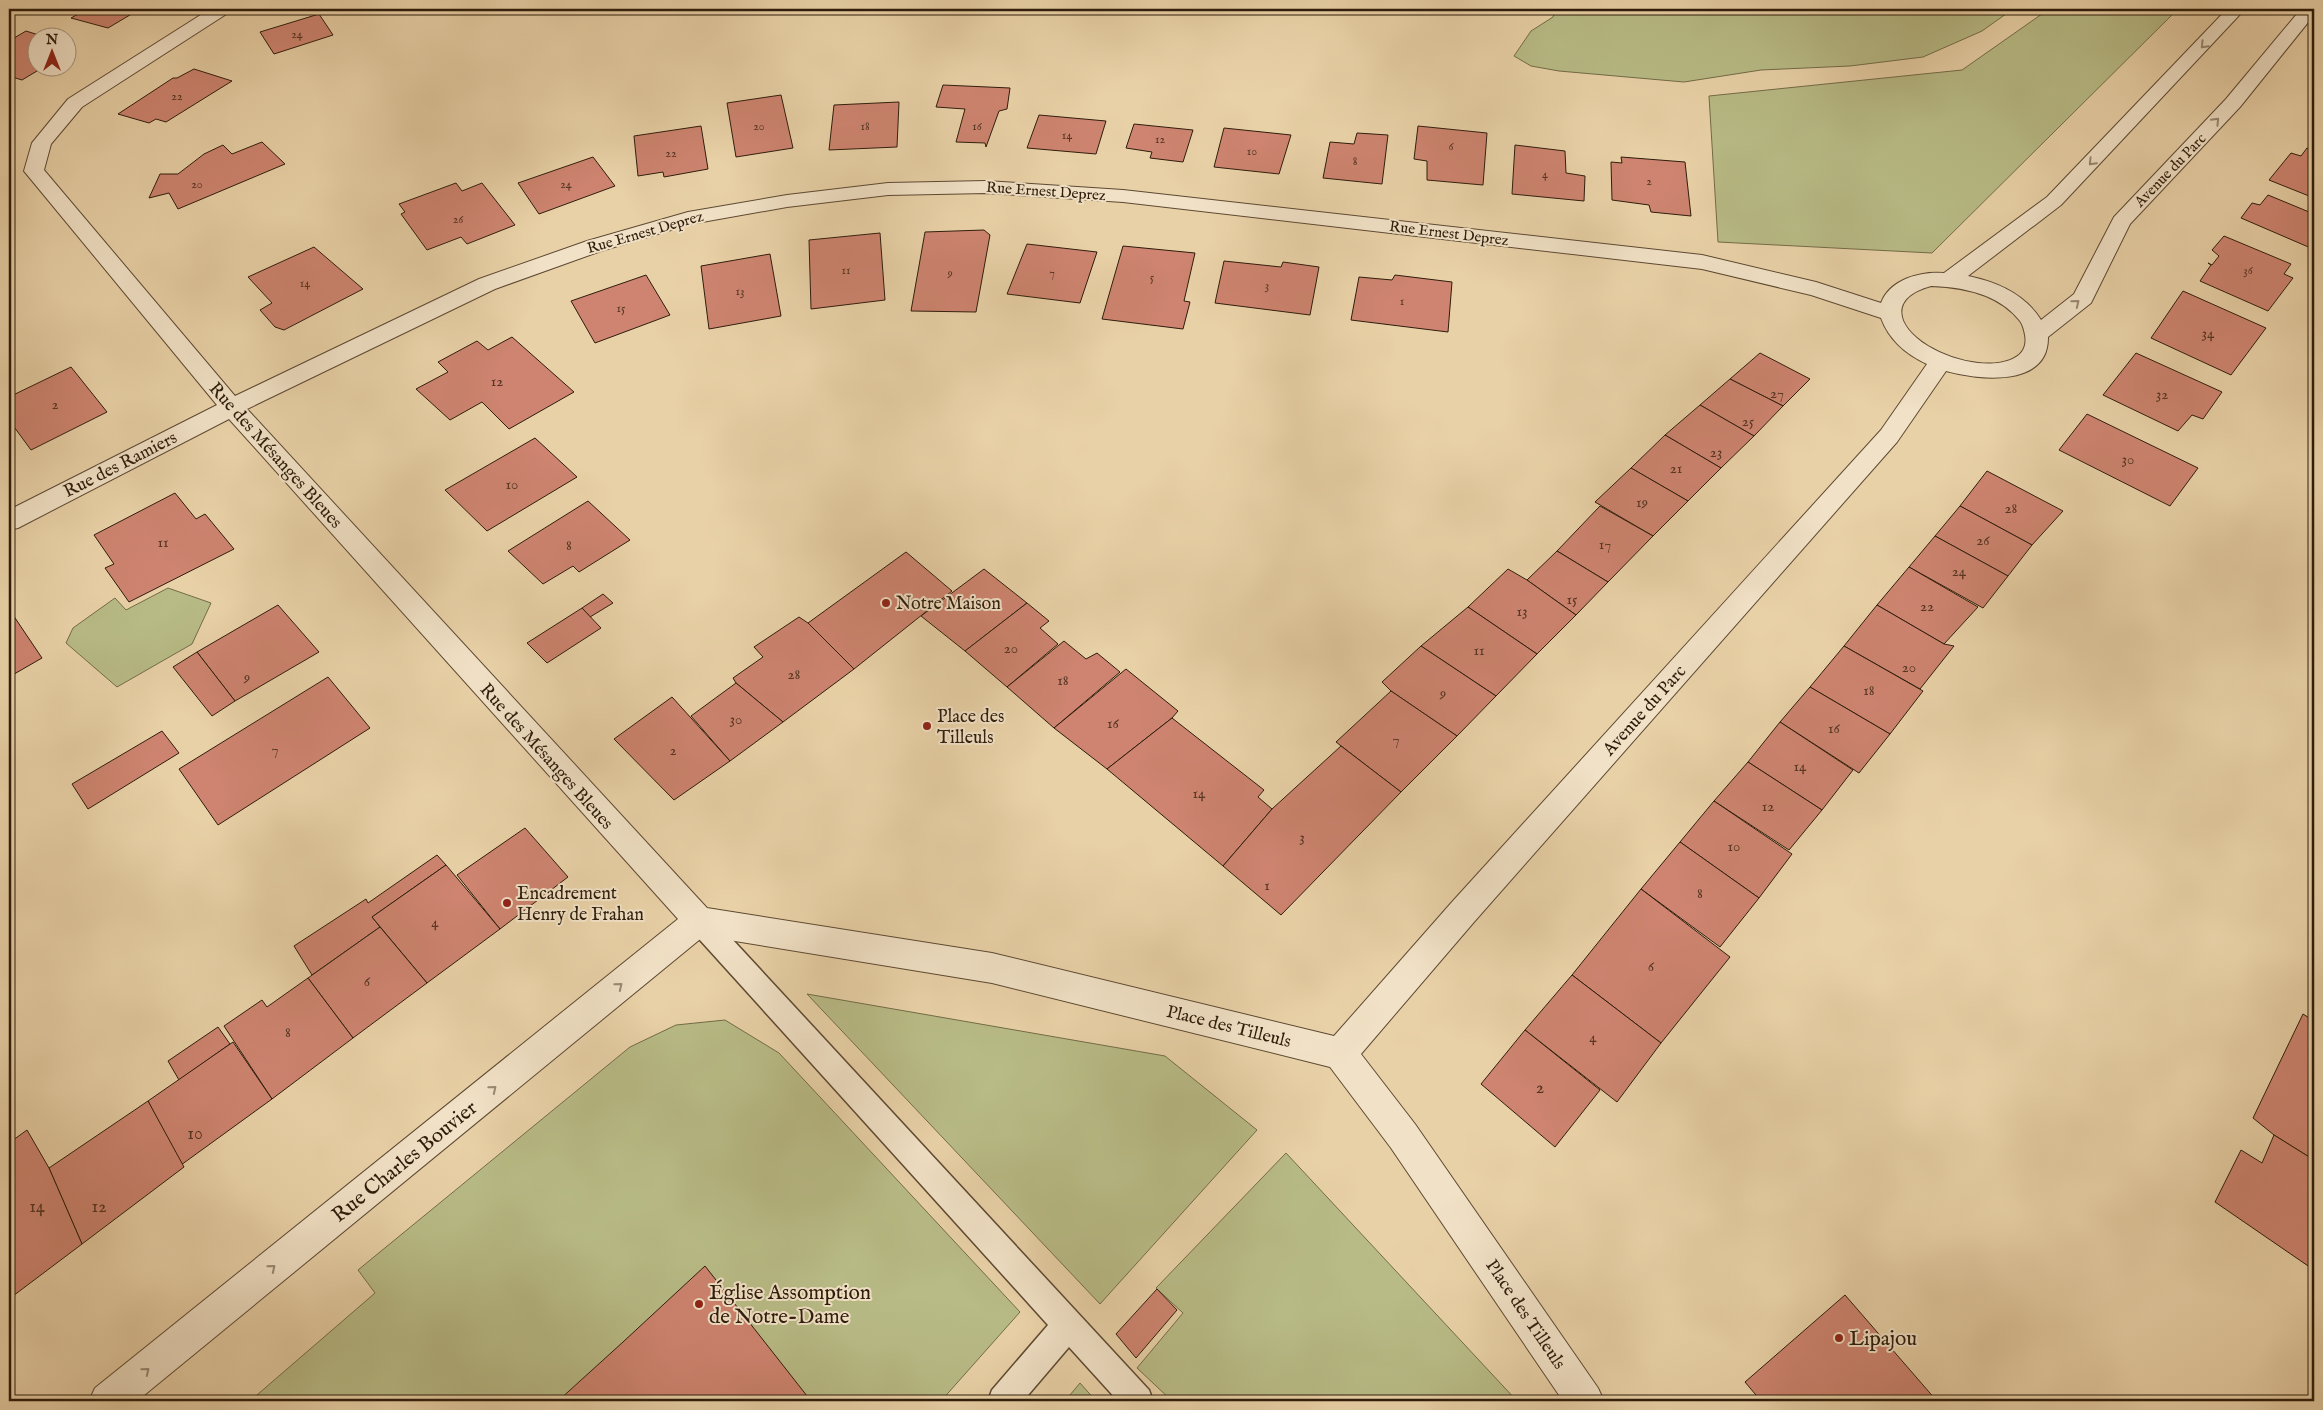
<svg xmlns="http://www.w3.org/2000/svg" width="2323" height="1410" font-family="'IM FELL English',serif">
<style>
.green{fill:#b8bb86;stroke:#736c48}
.building{fill:#ce8470;stroke:#2e1c0b}
.lines{fill:none;stroke-linecap:round;stroke-linejoin:round}
.service-casing{stroke:#5d4932;stroke-width:3}
.minor-casing{stroke:#5d4932;stroke-width:2}
.service{fill:#f1e1c6;fill-rule:evenodd}
.minor{fill:#f1e1c6;fill-rule:evenodd}
.oneway{stroke:#998872}
.poi-dot{fill:#8f2418;stroke:#f1e1c6;stroke-width:2}
.labels{text-anchor:middle;stroke-width:4;stroke-linejoin:round;paint-order:stroke}
.far-number-label{font-size:12px;fill:#563624}
.far-street-label{font-size:15px;fill:#2e1c0b;stroke:#f1e1c6}
.number-label{font-size:15px;fill:#563624}
.street-label{font-size:18px;fill:#2e1c0b;stroke:#f1e1c6}
.poi-label{font-size:18px;fill:#2e1c0b;stroke:#f1e1c6;text-anchor:start}
.near-number-label{font-size:18px;fill:#563624}
.near-street-label{font-size:21px;fill:#2e1c0b;stroke:#f1e1c6}
.near-poi-label{font-size:21px;fill:#2e1c0b;stroke:#f1e1c6;text-anchor:start}
</style>
<rect width="100%" height="100%" fill="#e9d1a7"/>
<filter id="stains"><feTurbulence type="fractalNoise" baseFrequency=".004" numOctaves="4"/><feColorMatrix values="0 0 0 0 .2 0 0 0 0 .09 0 0 0 0 .02 0 0 0 .5 -.17"/></filter>
<radialGradient id="worn" r=".72"><stop offset=".6" stop-color="#630" stop-opacity="0"/><stop offset="1" stop-color="#630" stop-opacity=".3"/></radialGradient>
<!-- green -->
<g class="green">
<polygon points="1556,9 2013,9 1982,31 1923,57 1850,66 1761,70 1684,82 1559,71 1531,66 1514,56 1531,31 1553,17"/>
<polygon points="2049,9 2178,9 1932,253 1718,242 1709,96 1962,70"/>
<polygon points="168,588 211,603 192,644 117,687 66,643 73,628 115,598 126,610"/>
<polygon points="807,994 1165,1056 1257,1130 1100,1304"/>
<polygon points="725,1020 779,1053 1020,1312 941,1401 784,1401 691,1281 561,1401 250,1401 375,1293 358,1270 630,1047 676,1025"/>
<polygon points="1286,1153 1517,1401 1172,1401 1137,1368 1183,1313 1156,1288"/>
<polygon points="1080,1383 1096,1401 1065,1401"/>
</g>
<!-- building -->
<g class="building">
<polygon points="87,9 140,9 108,28 71,18"/>
<polygon points="319,14 333,35 274,54 260,32"/>
<polygon points="26,31 45,37 38,38 38,68 42,68 22,80 9,76 9,54 12,52 9,51 9,41"/>
<polygon points="194,69 232,81 166,122 156,119 149,123 118,114 173,78 177,78"/>
<polygon points="943,85 1010,88 1007,109 999,111 986,147 985,143 956,142 965,109 936,107"/>
<polygon points="781,95 793,148 736,157 727,103"/>
<polygon points="899,102 897,147 829,150 834,105"/>
<polygon points="1039,115 1106,121 1096,154 1027,148"/>
<polygon points="1134,124 1193,130 1183,162 1150,158 1152,152 1126,148"/>
<polygon points="701,126 708,169 664,177 663,172 638,176 634,136"/>
<polygon points="1418,126 1487,133 1483,185 1427,180 1427,161 1414,159"/>
<polygon points="1224,128 1291,135 1279,174 1214,167"/>
<polygon points="1357,133 1388,135 1382,184 1323,178 1330,142 1354,144"/>
<polygon points="262,142 285,164 178,209 169,193 149,198 160,174 178,174 204,154 223,145 232,154"/>
<polygon points="1515,145 1565,151 1566,173 1585,176 1584,201 1512,194"/>
<polygon points="2307,148 2314,151 2314,198 2269,180 2291,153 2301,156"/>
<polygon points="593,157 615,186 539,214 518,183"/>
<polygon points="1621,157 1685,162 1691,216 1651,212 1649,205 1612,200 1611,162 1622,163"/>
<polygon points="456,183 462,191 482,183 515,225 467,244 461,237 427,250 401,214 405,212 399,204"/>
<polygon points="2268,195 2314,214 2314,247 2313,249 2241,218 2252,203 2260,205"/>
<polygon points="984,230 990,235 976,312 911,311 925,232"/>
<polygon points="880,233 885,300 811,309 809,240"/>
<polygon points="2224,236 2291,264 2284,274 2293,278 2268,311 2200,281 2211,265 2208,263 2212,265 2219,256 2212,250"/>
<polygon points="1027,244 1097,252 1080,303 1007,294"/>
<polygon points="1123,246 1195,253 1184,301 1190,302 1183,329 1102,319"/>
<polygon points="314,247 363,289 284,330 275,327 260,310 272,303 248,277"/>
<polygon points="770,254 781,316 709,329 701,266"/>
<polygon points="1224,261 1281,267 1283,262 1319,267 1310,315 1215,303"/>
<polygon points="646,275 670,315 595,343 571,301"/>
<polygon points="1395,275 1452,282 1448,332 1351,320 1359,277 1392,280"/>
<polygon points="2183,291 2266,328 2231,375 2151,338"/>
<polygon points="512,337 574,392 509,429 482,402 450,420 416,389 448,372 438,362 477,341 488,350"/>
<polygon points="1760,353 1810,379 1783,406 1730,379"/>
<polygon points="2136,353 2222,392 2203,419 2192,415 2178,431 2103,395"/>
<polygon points="71,367 107,412 31,450 9,420 9,397"/>
<polygon points="1730,379 1783,406 1754,436 1700,405"/>
<polygon points="1700,405 1754,436 1721,468 1665,435"/>
<polygon points="2087,414 2198,468 2170,506 2059,450"/>
<polygon points="1665,435 1721,468 1688,501 1631,468"/>
<polygon points="535,438 577,477 487,531 445,490"/>
<polygon points="1631,468 1688,501 1653,536 1595,502"/>
<polygon points="1987,471 2063,511 2032,545 1960,506"/>
<polygon points="175,493 196,519 205,514 234,549 129,602 105,568 114,564 94,535"/>
<polygon points="588,501 630,540 579,572 573,566 543,584 508,551"/>
<polygon points="1600,506 1653,536 1608,582 1557,551"/>
<polygon points="1960,506 2032,545 2008,576 1935,536"/>
<polygon points="1935,536 2008,576 1983,608 1909,567"/>
<polygon points="1557,551 1608,582 1576,615 1527,580"/>
<polygon points="906,552 952,591 854,669 808,623"/>
<polygon points="1909,567 1978,607 1944,644 1877,605"/>
<polygon points="984,569 1027,603 965,651 921,616"/>
<polygon points="1508,569 1527,580 1576,615 1537,654 1468,607"/>
<polygon points="603,594 613,603 590,617 582,608"/>
<polygon points="1027,603 1049,621 1040,628 1058,644 1007,687 965,651"/>
<polygon points="278,605 319,652 235,701 197,652"/>
<polygon points="1877,605 1944,644 1954,646 1920,689 1844,646"/>
<polygon points="1468,607 1537,654 1496,696 1421,646"/>
<polygon points="582,608 601,628 547,663 527,643"/>
<polygon points="9,609 42,658 9,677"/>
<polygon points="799,617 808,623 854,669 783,722 736,683 733,678 763,657 754,647"/>
<polygon points="1064,641 1086,659 1097,653 1120,672 1054,728 1007,687"/>
<polygon points="1421,646 1496,696 1457,736 1391,691 1382,682"/>
<polygon points="1844,646 1923,691 1890,734 1810,687"/>
<polygon points="197,652 235,701 212,716 173,667"/>
<polygon points="1126,669 1178,711 1172,718 1107,769 1054,728"/>
<polygon points="328,677 370,728 218,825 179,769"/>
<polygon points="736,683 783,722 730,761 691,716"/>
<polygon points="1810,687 1890,734 1859,773 1780,722"/>
<polygon points="1391,691 1457,736 1401,792 1336,742"/>
<polygon points="672,697 730,761 674,800 614,739"/>
<polygon points="1172,718 1264,790 1258,797 1272,809 1223,866 1107,769"/>
<polygon points="1780,722 1853,770 1822,810 1748,762"/>
<polygon points="162,731 179,753 88,809 72,784"/>
<polygon points="1341,746 1401,792 1281,915 1223,866 1272,809"/>
<polygon points="1748,762 1822,810 1789,850 1714,801"/>
<polygon points="1714,801 1792,854 1759,898 1680,842"/>
<polygon points="525,828 568,877 500,929 457,875"/>
<polygon points="1680,842 1759,898 1720,947 1641,889"/>
<polygon points="437,855 446,865 372,917 380,927 312,975 294,946 366,899 368,903"/>
<polygon points="446,865 500,929 427,983 372,917"/>
<polygon points="1641,889 1730,957 1661,1043 1572,975"/>
<polygon points="380,927 427,983 353,1038 308,978"/>
<polygon points="1572,975 1661,1043 1617,1102 1525,1030"/>
<polygon points="308,978 353,1038 272,1099 224,1026 262,1000 267,1007"/>
<polygon points="2303,1014 2314,1021 2314,1160 2274,1135 2253,1118"/>
<polygon points="218,1027 230,1044 179,1080 168,1061"/>
<polygon points="1525,1030 1600,1090 1555,1147 1481,1084"/>
<polygon points="233,1042 272,1099 181,1165 148,1101"/>
<polygon points="148,1101 184,1167 82,1244 49,1168"/>
<polygon points="27,1130 49,1168 82,1244 9,1299 9,1143"/>
<polygon points="2274,1135 2314,1160 2314,1270 2215,1202 2241,1150 2262,1163"/>
<polygon points="705,1266 811,1401 558,1401 623,1342"/>
<polygon points="1157,1289 1177,1310 1136,1358 1116,1334"/>
<polygon points="1845,1295 1936,1400 1934,1401 1761,1401 1745,1382"/>
</g>
<g class="lines">
<!-- service casing -->
<g class="service-casing">
<polygon id="service" points="699,909 708,913 1149,1390 1153,1401 1118,1401 1069,1347 1023,1401 988,1401 992,1390 1048,1325 690,929 686,921 690,913"/>
</g>
<!-- minor casing -->
<g class="minor-casing">
<path id="minor" d="M210,9H231L228,13L82,107L51,144L44,170L235,396L479,279L587,241L688,212L787,195L888,183L986,181L1123,190L1702,255L1816,282L1881,303C1890,279 1921,271 1944,273L2047,197L2227,9H2245L2061,205L1968,276C1997,282 2025,294 2041,320L2074,294L2114,217L2226,99L2301,9H2314V15L2240,107L2130,224L2091,303L2048,337C2049,388 1978,380 1946,371L1897,442L1474,922L1361,1054L1415,1124L1598,1388L1604,1401H1563L1391,1148L1330,1067L992,983L704,936L137,1401H89L95,1388L678,919L229,419L18,528L9,530V510L217,405L24,171L32,143L68,99ZM986,193L1123,202L1702,269L1811,295L1881,318C1889,340 1907,355 1927,364L1881,430L1452,902L1334,1036L992,953L707,908L247,409L495,289L601,251L691,224L787,207L888,195ZM1931,286C1963,287 1999,294 2020,321C2023,325 2024,330 2025,335C2030,362 1997,365 1978,363C1961,361 1943,355 1928,346C1896,326 1888,298 1931,286Z"/>
</g>
<!-- service -->
<use href="#service" class="service"/>
<!-- minor -->
<use href="#minor" class="minor"/>
</g>
<!-- one-way arrows -->
<defs><path id="oneway-chevron" d="M-2-3.5L2.5 0L-2 3.5" fill="none" stroke-width="1.6" stroke-linecap="round" stroke-linejoin="round" transform="scale(1.25)"/></defs>
<g class="oneway">
<use href="#oneway-chevron" transform="translate(2204 45) rotate(134)"/>
<use href="#oneway-chevron" transform="translate(2216 121) rotate(-46)"/>
<use href="#oneway-chevron" transform="translate(2092 162) rotate(134)"/>
<use href="#oneway-chevron" transform="translate(2076 303) rotate(-39)"/>
<use href="#oneway-chevron" transform="translate(619 986) rotate(-39)"/>
<use href="#oneway-chevron" transform="translate(493 1089) rotate(-39)"/>
<use href="#oneway-chevron" transform="translate(272 1268) rotate(-39)"/>
<use href="#oneway-chevron" transform="translate(146 1371) rotate(-39)"/>
</g>
<!-- markers -->
<g class="poi-dot">
<circle cx="886" cy="603" r="5"/>
<circle cx="927" cy="726" r="5"/>
<circle cx="507" cy="903" r="5"/>
<circle cx="699" cy="1304" r="5"/>
<circle cx="1839" cy="1338" r="5"/>
</g>
<g class="labels">
<!-- far-number labels -->
<g class="far-number-label">
<text x="297" y="38">24</text>
<text x="177" y="100">22</text>
<text x="759" y="130">20</text>
<text x="865" y="130">18</text>
<text x="977" y="130">16</text>
<text x="1067" y="139">14</text>
<text x="1160" y="143">12</text>
<text x="1451" y="150">6</text>
<text x="1252" y="155">10</text>
<text x="671" y="157">22</text>
<text x="1355" y="165">8</text>
<text x="1545" y="178">4</text>
<text x="1649" y="185">2</text>
<text x="197" y="188">20</text>
<text x="566" y="188">24</text>
<text x="458" y="223">26</text>
<text x="846" y="274">11</text>
<text x="2248" y="274">36</text>
<text x="950" y="277">9</text>
<text x="1052" y="277">7</text>
<text x="1152" y="281">5</text>
<text x="305" y="287">14</text>
<text x="1267" y="289">3</text>
<text x="740" y="295">13</text>
<text x="1402" y="305">1</text>
<text x="621" y="312">15</text>
</g>
<!-- far-street labels -->
<g class="far-street-label">
<text transform="translate(2170 170) rotate(-46)" y="5">Avenue du Parc</text>
<text transform="translate(1046 191) rotate(4)" y="5">Rue Ernest Deprez</text>
<text transform="translate(645 232) rotate(-16)" y="5">Rue Ernest Deprez</text>
<text transform="translate(1449 233) rotate(7)" y="5">Rue Ernest Deprez</text>
</g>
<!-- number labels -->
<g class="number-label">
<text x="2208" y="338">34</text>
<text x="497" y="386">12</text>
<text x="1777" y="398">27</text>
<text x="2162" y="399">32</text>
<text x="55" y="409">2</text>
<text x="1748" y="426">25</text>
<text x="1716" y="457">23</text>
<text x="2128" y="464">30</text>
<text x="1676" y="473">21</text>
<text x="512" y="489">10</text>
<text x="1642" y="507">19</text>
<text x="2011" y="513">28</text>
<text x="1983" y="545">26</text>
<text x="163" y="547">11</text>
<text x="1605" y="549">17</text>
<text x="569" y="550">8</text>
<text x="1959" y="576">24</text>
<text x="1572" y="604">15</text>
<text x="1927" y="611">22</text>
<text x="1522" y="616">13</text>
<text x="1011" y="653">20</text>
<text x="1479" y="655">11</text>
<text x="1909" y="672">20</text>
<text x="794" y="679">28</text>
<text x="247" y="682">9</text>
<text x="1063" y="685">18</text>
<text x="1869" y="695">18</text>
<text x="1443" y="698">9</text>
<text x="736" y="724">30</text>
<text x="1113" y="728">16</text>
<text x="1834" y="733">16</text>
<text x="1396" y="744">7</text>
<text x="275" y="754">7</text>
<text x="673" y="755">2</text>
<text x="1800" y="771">14</text>
<text x="1199" y="798">14</text>
<text x="1768" y="811">12</text>
<text x="1302" y="842">3</text>
<text x="1734" y="851">10</text>
<text x="1267" y="890">1</text>
<text x="1700" y="898">8</text>
<text x="435" y="927">4</text>
<text x="1651" y="971">6</text>
<text x="367" y="986">6</text>
<text x="288" y="1037">8</text>
<text x="1593" y="1042">4</text>
</g>
<!-- street labels -->
<g class="street-label">
<text transform="translate(276 455) rotate(48)" y="6">Rue des Mésanges Bleues</text>
<text transform="translate(120 464) rotate(-27)" y="6">Rue des Ramiers</text>
<text transform="translate(1644 710) rotate(-48)" y="6">Avenue du Parc</text>
<text transform="translate(547 756) rotate(48)" y="6">Rue des Mésanges Bleues</text>
<text transform="translate(1229 1026) rotate(14)" y="6">Place des Tilleuls</text>
<text transform="translate(1526 1314) rotate(56)" y="6">Place des Tilleuls</text>
</g>
<!-- poi labels -->
<g class="poi-label">
<text x="896" y="609">Notre Maison</text>
<text x="937" y="722">Place des<tspan x="937" dy="21">Tilleuls</tspan></text>
<text x="517" y="899">Encadrement<tspan x="517" dy="21">Henry de Frahan</tspan></text>
</g>
<!-- near-number labels -->
<g class="near-number-label">
<text x="1540" y="1093">2</text>
<text x="195" y="1139">10</text>
<text x="37" y="1212">14</text>
<text x="99" y="1212">12</text>
</g>
<!-- near-street labels -->
<g class="near-street-label">
<text transform="translate(404 1161) rotate(-39)" y="7">Rue Charles Bouvier</text>
</g>
<!-- near-poi labels -->
<g class="near-poi-label">
<text x="709" y="1299">Église Assomption<tspan x="709" dy="24">de Notre-Dame</tspan></text>
<text x="1849" y="1345">Lipajou</text>
</g>
</g>
<!-- margin -->
<rect width="2323" height="1410" fill="none" stroke="#e9d1a7" stroke-width="30"/>
<rect x="10" y="10" width="2303" height="1390" fill="none" stroke="#2e1c0b" stroke-width="2.5"/>
<rect x="15" y="15" width="2293" height="1380" fill="none" stroke="#2e1c0b"/>
<!-- north arrow -->
<g transform="translate(52 52)"><circle r="24" fill="#f1e1c6" stroke="#a3927b"/>
<path d="M0-4L9 19L0 12L-9 19Z" fill="#8f2418"/>
<text y="-8" font-size="14" font-weight="bold" text-anchor="middle" fill="#2e1c0b">N</text>
</g>
<rect width="100%" height="100%" filter="url(#stains)"/>
<rect width="100%" height="100%" fill="url(#worn)"/>
</svg>
